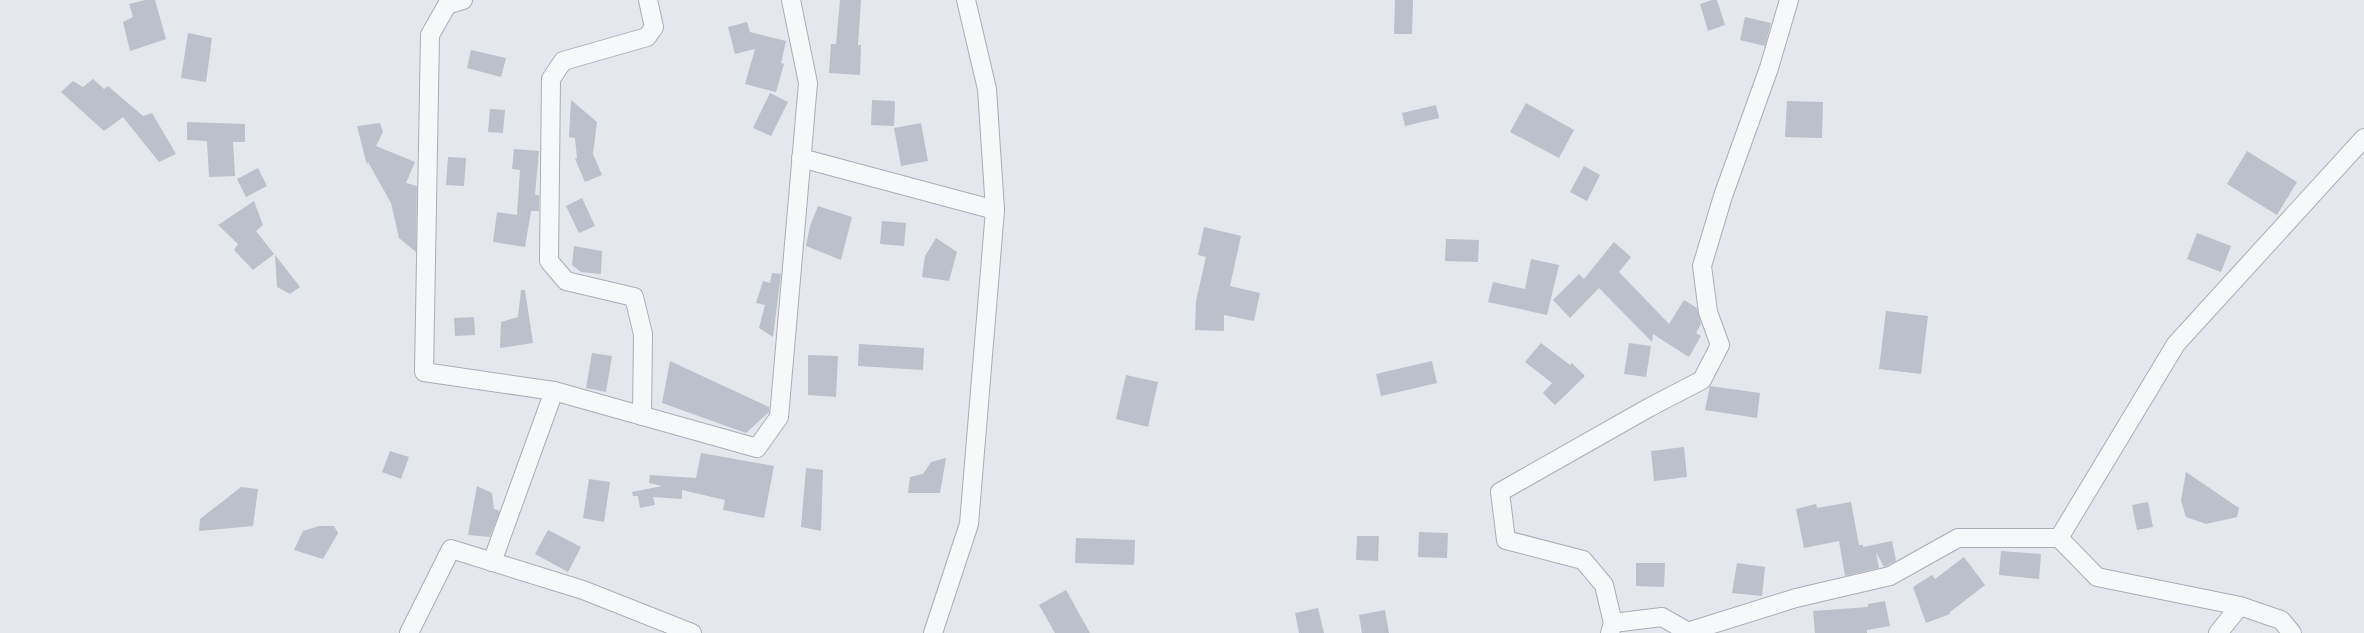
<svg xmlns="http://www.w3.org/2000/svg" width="2364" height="633" font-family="Roboto,sans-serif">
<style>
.building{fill:#bbc0ca}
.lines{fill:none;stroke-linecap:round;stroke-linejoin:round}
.minor-casing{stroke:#a9aeb7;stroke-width:20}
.minor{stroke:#f7f8fa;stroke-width:18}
</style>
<rect width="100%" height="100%" fill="#e4e7ec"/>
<!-- building -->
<g class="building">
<polygon points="145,0 155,0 166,39 130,51 123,22 133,17 129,4"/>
<polygon points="840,0 861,0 858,45 861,45 860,75 829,73 831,44 836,44"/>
<polygon points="1395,0 1413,0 1412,34 1394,34"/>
<polygon points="1712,0 1717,0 1725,25 1708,31 1700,4"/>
<polygon points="1745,17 1771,23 1765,46 1740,40"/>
<polygon points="747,22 750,32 786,41 781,63 784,64 776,92 745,84 755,49 735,54 728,27"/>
<polygon points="188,33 212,38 206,82 181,78"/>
<polygon points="471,50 506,58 501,77 467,68"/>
<polygon points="93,79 104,89 108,86 143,116 152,113 176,154 159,162 123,117 104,131 61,92 73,81 83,87"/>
<polygon points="770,93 788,102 771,136 753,128"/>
<polygon points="571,100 597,122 593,154 602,175 585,182 575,159 577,158 575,138 569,137"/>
<polygon points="872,100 895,101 894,126 871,125"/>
<polygon points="1787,101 1823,102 1822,138 1785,137"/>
<polygon points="1526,103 1574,130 1559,158 1510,132"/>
<polygon points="1436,105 1439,118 1405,126 1402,113"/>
<polygon points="490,109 505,110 503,133 488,132"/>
<polygon points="187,122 245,124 245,142 233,142 235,176 209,177 207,141 187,140"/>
<polygon points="380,123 383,132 376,146 415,162 406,183 417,186 416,252 399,238 391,203 368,162 367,165 357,126"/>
<polygon points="921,123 928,161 901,166 894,128"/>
<polygon points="514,149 539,151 535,195 539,195 539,211 531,211 525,247 493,242 497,212 517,215 520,170 512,169"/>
<polygon points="2247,151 2297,182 2277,215 2227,184"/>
<polygon points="448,157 466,158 464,186 446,185"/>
<polygon points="1584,166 1600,175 1587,201 1570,192"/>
<polygon points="258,168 267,186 246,197 237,179"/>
<polygon points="582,198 595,226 579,233 566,206"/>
<polygon points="254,201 263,225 256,231 274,254 253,270 234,250 238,244 218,225"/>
<polygon points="818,206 852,217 841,260 806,246 810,226"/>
<polygon points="882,221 906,223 904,246 880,244"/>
<polygon points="1204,227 1241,236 1230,286 1260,293 1254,321 1224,315 1224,331 1195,330 1196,301 1206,257 1198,255"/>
<polygon points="2197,233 2231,246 2221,272 2187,259"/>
<polygon points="936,238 957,252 949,281 922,277 925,256"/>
<polygon points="1446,239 1479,240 1478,262 1445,261"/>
<polygon points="1614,242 1631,257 1619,272 1669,324 1684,300 1697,308 1701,324 1696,333 1701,336 1689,357 1653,334 1652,342 1599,288 1570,318 1553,300 1579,274 1584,279"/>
<polygon points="574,246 602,251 601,274 581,272 572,265"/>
<polygon points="275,255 300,287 290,294 277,287"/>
<polygon points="1531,259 1559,265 1547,315 1488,302 1493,282 1525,289"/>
<polygon points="772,273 781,274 773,337 759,328 765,305 756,303 763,281 770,283"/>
<polygon points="521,290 525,290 533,343 500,348 501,322 518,317"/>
<polygon points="1886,311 1928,316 1921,374 1879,369"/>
<polygon points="474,317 475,335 455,336 454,318"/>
<polygon points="1541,343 1570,365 1572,363 1585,376 1555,405 1543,393 1552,383 1525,362"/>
<polygon points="1629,343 1651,346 1646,377 1624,374"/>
<polygon points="859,344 924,348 923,370 858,366"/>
<polygon points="592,353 612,356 606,392 586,388"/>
<polygon points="808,355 838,356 836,397 808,395"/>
<polygon points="670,361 769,407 769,412 746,433 662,403"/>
<polygon points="1432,361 1437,383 1381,396 1376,374"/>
<polygon points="1126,375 1158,382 1148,427 1116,419"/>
<polygon points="1710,386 1760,393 1757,418 1705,410"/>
<polygon points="1684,447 1687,477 1654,481 1651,451"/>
<polygon points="390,451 409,457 401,479 382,472"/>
<polygon points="701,453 774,466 764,518 723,510 725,500 682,490 682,499 653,497 655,505 640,508 638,496 633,496 632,492 662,486 649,483 650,475 696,478"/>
<polygon points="946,458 940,493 908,493 910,477 923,474 931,462"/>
<polygon points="806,468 823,470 821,531 801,527"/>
<polygon points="2186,472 2239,508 2237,517 2206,524 2186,517 2181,501"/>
<polygon points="589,479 610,482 604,522 583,518"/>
<polygon points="477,486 492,493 494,509 500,511 490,537 468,535"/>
<polygon points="241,487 258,489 253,526 199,531 200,519"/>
<polygon points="1851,502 1859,545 1863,545 1863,547 1892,541 1896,561 1884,567 1876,552 1879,568 1845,576 1839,541 1804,548 1796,509 1816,504 1817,508"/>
<polygon points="2148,502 2153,527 2137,530 2132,505"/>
<polygon points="319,526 334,526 338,533 323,559 294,550 303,531"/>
<polygon points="548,530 581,547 568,572 535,554"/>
<polygon points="1419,532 1448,533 1447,558 1418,557"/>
<polygon points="1357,536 1379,536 1378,561 1356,560"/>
<polygon points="1076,538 1135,540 1134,565 1075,563"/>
<polygon points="2001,551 2041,554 2039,579 1999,575"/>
<polygon points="1964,557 1985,585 1950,612 1950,614 1926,623 1913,587 1932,575 1935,579"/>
<polygon points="1636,563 1665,563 1664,587 1636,586"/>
<polygon points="1737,563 1765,567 1762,596 1732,593"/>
<polygon points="1066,590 1090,633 1055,633 1039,605"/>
<polygon points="1885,601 1890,626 1867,630 1867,633 1815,633 1813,611 1868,607 1868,604"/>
<polygon points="1318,608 1324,633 1299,633 1295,613"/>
<polygon points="1385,610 1389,633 1362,633 1359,615"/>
</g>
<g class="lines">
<!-- minor casing -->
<g class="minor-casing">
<g id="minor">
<polyline points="463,0 447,5 430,35 424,372 554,391"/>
<polyline points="801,158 995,210"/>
<polyline points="642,416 643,334 634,297 566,281 549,261 551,79 563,61 647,37 654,27 648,0"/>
<polyline points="2059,538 2176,344 2364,138"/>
<polyline points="492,562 554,391 757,448 779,417 808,83 791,0"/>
<polyline points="2240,606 2281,620 2292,633"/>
<polyline points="1613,623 1604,585 1583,560 1506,540 1500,492 1650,407 1702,380 1720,345 1708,312 1702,266 1723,196 1769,68 1789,0"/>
<polyline points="1687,632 1796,598 1890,576 1958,538 2059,538 2097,577 2240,606 2218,633"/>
<polyline points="409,633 451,549 583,590 692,633"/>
<polyline points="933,633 969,524 995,210 987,89 966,0"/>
<polyline points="1610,633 1613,623 1662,617 1690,633"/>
</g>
</g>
<!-- minor -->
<use href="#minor" class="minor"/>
</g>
</svg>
